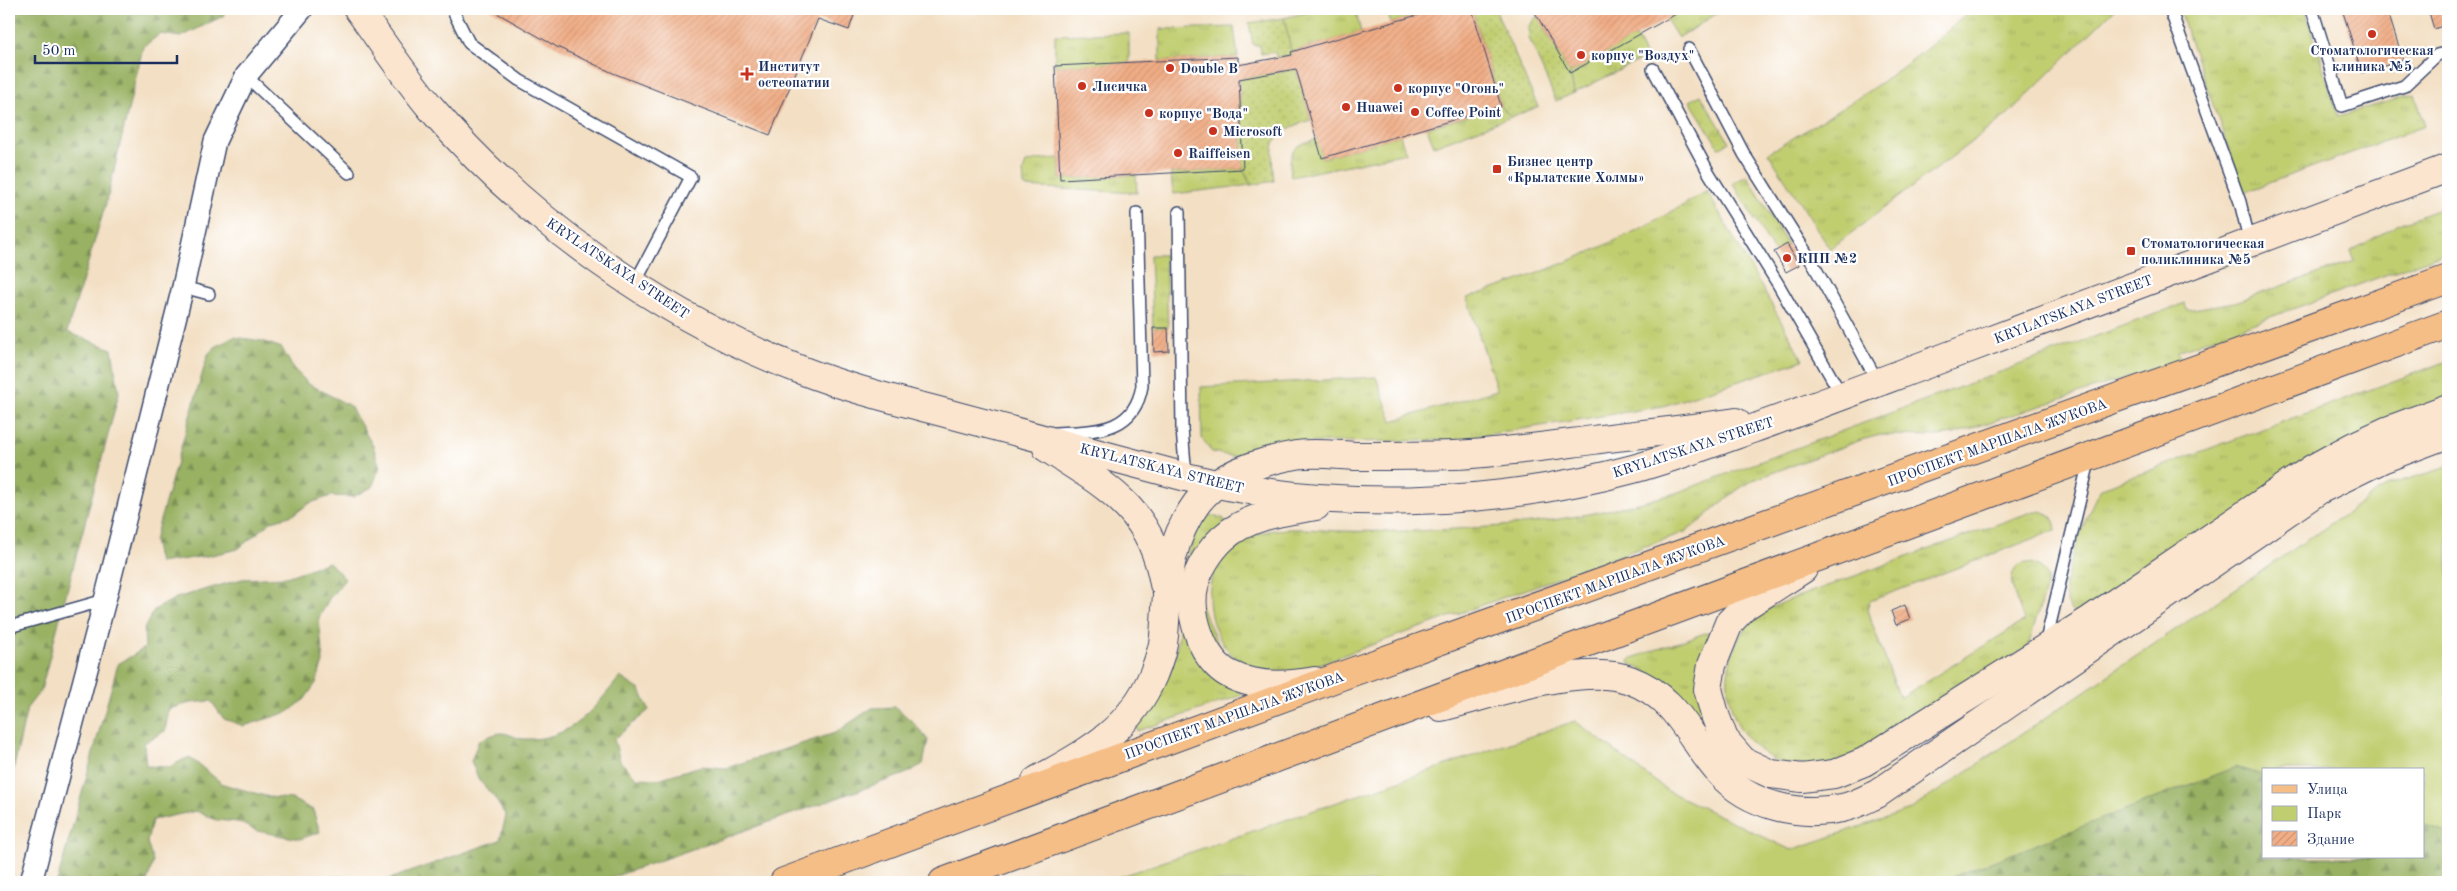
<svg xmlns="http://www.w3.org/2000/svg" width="2457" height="891" font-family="'Old Standard TT',serif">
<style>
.grass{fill:url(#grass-tufts);stroke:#6e7e67}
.forest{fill:url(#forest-firs);stroke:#5a7060}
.park{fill:#c1ce70;stroke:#6e7e67}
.garden{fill:url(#garden-dots);stroke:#6e7e67}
.building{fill:url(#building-hatch)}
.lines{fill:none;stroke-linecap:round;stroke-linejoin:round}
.service-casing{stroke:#3b496d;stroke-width:14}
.minor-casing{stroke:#3b496d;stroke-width:24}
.secondary-casing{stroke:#3b496d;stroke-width:30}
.primary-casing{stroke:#3b496d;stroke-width:30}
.service{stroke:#fff;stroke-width:11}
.minor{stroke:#fff;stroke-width:21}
.secondary{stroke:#fbe5cf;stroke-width:28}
.primary{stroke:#f6be87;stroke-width:28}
.poi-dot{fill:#c8321e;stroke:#fff;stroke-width:2}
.labels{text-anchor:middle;stroke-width:4.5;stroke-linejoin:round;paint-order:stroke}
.poi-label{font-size:14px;font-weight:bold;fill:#1b2f5e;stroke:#fff;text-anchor:start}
.street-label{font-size:14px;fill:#1b2f5e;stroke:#fff}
</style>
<defs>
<pattern id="grass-tufts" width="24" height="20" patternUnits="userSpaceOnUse" patternTransform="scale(1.25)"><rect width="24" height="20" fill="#c1ce70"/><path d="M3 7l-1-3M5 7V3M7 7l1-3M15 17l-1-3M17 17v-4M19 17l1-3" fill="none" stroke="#a5b163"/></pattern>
<pattern id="forest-firs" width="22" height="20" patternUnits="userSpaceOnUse" patternTransform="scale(1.25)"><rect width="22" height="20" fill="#98b162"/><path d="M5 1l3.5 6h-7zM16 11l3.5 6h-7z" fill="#7b9054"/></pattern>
<pattern id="garden-dots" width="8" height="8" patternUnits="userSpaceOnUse" patternTransform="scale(1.25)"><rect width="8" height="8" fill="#c1ce70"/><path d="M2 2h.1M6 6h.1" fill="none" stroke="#a5b163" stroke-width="1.8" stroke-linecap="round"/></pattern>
<pattern id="building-hatch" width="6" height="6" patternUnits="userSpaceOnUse" patternTransform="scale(1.25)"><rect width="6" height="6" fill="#f1ad85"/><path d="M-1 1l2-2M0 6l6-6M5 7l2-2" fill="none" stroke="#ce9575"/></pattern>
</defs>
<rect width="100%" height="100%" fill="#fff"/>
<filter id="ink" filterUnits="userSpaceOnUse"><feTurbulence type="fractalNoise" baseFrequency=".02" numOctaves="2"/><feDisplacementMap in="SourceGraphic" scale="10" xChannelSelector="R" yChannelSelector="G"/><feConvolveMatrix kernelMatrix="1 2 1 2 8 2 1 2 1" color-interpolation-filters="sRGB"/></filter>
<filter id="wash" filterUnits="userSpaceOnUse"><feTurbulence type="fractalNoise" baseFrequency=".0096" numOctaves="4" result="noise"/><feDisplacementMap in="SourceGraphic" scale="20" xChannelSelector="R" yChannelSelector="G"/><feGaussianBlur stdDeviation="1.12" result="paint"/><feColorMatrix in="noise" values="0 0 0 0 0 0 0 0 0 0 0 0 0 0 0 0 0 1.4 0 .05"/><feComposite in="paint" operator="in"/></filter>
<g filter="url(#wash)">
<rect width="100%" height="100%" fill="#f3dfc3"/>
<!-- grass -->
<g class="grass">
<polygon points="1321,9 1355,9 1361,32 1291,52 1284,18"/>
<polygon points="1386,9 1438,9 1391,23"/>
<polygon points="1684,9 1724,9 1678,38 1666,19"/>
<path d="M1971,9H2115L2007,115L1830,249L1768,153C1840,110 1912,68 1971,9Z"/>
<polygon points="2179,9 2305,9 2338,116 2415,94 2425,126 2244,192"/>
<polygon points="1234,27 1238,57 1160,61 1160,29"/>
<polygon points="1129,33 1129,63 1055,66 1055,35"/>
<polygon points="1636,36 1646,57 1574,93 1570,73"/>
<polygon points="1701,95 1729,142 1719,148 1690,101"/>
<polygon points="1501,106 1511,117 1434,146 1427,128"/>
<path d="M1400,135L1406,153L1291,177C1288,152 1291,146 1317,139L1322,158Z"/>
<polygon points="1059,158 1060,179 1136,175 1137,193 1024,187 1023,171 1026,163 1038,160"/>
<polygon points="1243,169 1251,185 1173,194 1171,173"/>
<polygon points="1747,175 1787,244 1774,252 1733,183"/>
<path d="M1707,191L1803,360L1663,406L1454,440L1282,443L1268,445L1236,457L1212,452L1202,438L1201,387L1376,377L1392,421L1497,390L1467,298C1555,269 1627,240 1707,191Z"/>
<path d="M2448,206V252L2178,351L2181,360L1954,434L1938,436L1880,435L1861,440L1753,480C1727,494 1710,516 1685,532L1294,673C1263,673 1247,674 1227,649C1199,615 1203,558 1246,538C1277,524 1310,530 1342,531C1385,532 1429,531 1471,528C1541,525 1609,512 1676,493L2185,303L2187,310L2235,302L2355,261L2351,251L2399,224Z"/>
<polygon points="1150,255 1165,255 1168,328 1153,328"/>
<path d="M2448,361V399L2076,614L2071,611C2068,604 2064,597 2065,589C2066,571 2090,501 2102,488Z"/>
<path d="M2034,511C2047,510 2055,517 2056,530L1870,601L1867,610L1900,698L2024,621C2021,610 2009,585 2012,576C2018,555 2044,562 2048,579L2028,647L1858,752C1849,756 1839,762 1830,764C1818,766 1800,766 1788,764C1778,763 1768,757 1761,751C1720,721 1716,654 1754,619C1765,609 1780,604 1794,598Z"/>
<path d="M1205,514L1223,518L1225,521L1187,577L1242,695L1138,731L1136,728C1159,705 1177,664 1179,632C1180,618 1177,603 1180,590C1184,563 1191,538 1205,514Z"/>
<polygon points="1708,632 1710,636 1708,733 1678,691 1659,678 1630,664 1629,661 1632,658"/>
</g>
<!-- forest -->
<g class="forest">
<polygon points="9,9 226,9 223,16 181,37 160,34 143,47 107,200 67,332 112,349 119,393 41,690 27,708 9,790"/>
<polygon points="234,337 262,341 282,348 293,368 309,384 350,406 373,446 380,467 372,487 353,497 331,496 310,503 293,515 272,521 238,549 207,556 159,563 154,541 208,354 215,347"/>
<polygon points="329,562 345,579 329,599 319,618 323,662 316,683 304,700 288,712 244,726 224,719 211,701 190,703 169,709 165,731 144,743 146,766 169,767 189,757 223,784 269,797 292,799 313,810 320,832 300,839 257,831 238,822 216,820 196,811 152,820 147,842 153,862 147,882 57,882 118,664 145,648 144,629 154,610 176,598 242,579 286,577"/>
<path d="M620,677L640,690L649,710L614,739L620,761L637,778L658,779L701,766L726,768L835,733L872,708L895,707L912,721L928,740L923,764L905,774L599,882H381L500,840L506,816L494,797L479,780L471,761L479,740C486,738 495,733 502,733C509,733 517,739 524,739C571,741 593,709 620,677Z"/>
<polygon points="2235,767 2263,775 2263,857 2423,857 2423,825 2448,833 2448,882 1939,882"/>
<polygon points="341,876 359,882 294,882"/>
</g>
<!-- park -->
<polygon class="park" points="2448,467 2448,833 2423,825 2423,770 2263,770 2263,775 2235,767 1939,882 1104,882 1575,721 1668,791 1791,850 1910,810 2388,485"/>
<!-- garden -->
<g class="garden">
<polygon points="1472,9 1495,9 1538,107 1511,117 1501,106"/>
<polygon points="1537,16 1570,73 1574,93 1556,101 1529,38 1528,27"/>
<polygon points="1284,18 1292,55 1276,57 1275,52 1261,54 1260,45 1253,45 1249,23"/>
<path d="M1296,69L1311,120C1270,133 1270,141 1274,181L1251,185L1243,169L1239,79Z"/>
</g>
<g id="blocks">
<!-- building -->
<g class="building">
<polygon points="490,9 856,9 849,30 818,19 770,135 613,73 557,47"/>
<polygon points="1438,9 1472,9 1501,106 1322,158 1296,69 1239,79 1243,169 1060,179 1055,66 1238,57 1238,65 1292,55 1291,52"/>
<polygon points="1533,9 1685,9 1570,73"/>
<polygon points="2342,9 2387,9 2403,60 2362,73"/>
<polygon points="2428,9 2448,9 2448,24 2434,29"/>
<polygon points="1787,244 1799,265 1786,272 1774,252"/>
<polygon points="1153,328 1168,328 1169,351 1154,352"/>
<polygon points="1905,605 1910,619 1896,625 1891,611"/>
</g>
</g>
</g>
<g filter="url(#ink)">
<use href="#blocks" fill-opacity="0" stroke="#3b496d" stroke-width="1"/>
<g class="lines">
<!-- service casing -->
<g class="service-casing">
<g id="service">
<polyline points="455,9 454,13 469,43 519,80 691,177 635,283"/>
<polyline points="2170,9 2240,202 2250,243"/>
<polyline points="2312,9 2342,106 2404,86 2437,55 2448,52"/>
<polyline points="1689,49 1744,154 1812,262 1878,382"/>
<polyline points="1653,69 1709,173 1778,284 1842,396"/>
<polyline points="246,76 349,173"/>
<polyline points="1179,212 1182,429 1186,477"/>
<polyline points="183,287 209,294"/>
<path d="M1056,433C1095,431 1134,433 1142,386L1137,213"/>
<polyline points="9,627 105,600"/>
<polyline points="2045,645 2090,457"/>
</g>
</g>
<!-- minor casing -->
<g class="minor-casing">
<polyline id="minor" points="31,882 105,600 183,287 215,141 246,76 302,9"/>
</g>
<!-- secondary casing -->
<g class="secondary-casing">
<g id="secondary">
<path d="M358,9C382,42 405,77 431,108C526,220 664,318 801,370C852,390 905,402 957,416C1033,436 1109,457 1186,477C1327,512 1492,507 1633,469C1673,458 1713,443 1752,429C1825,403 1897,375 1970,348C2129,288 2289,228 2448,168"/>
<path d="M1047,448C1106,486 1151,508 1164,584"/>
<polyline points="1803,569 1745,606 1729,623 1712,665 1708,689 1715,715 1724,739 1743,761 1771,774 1802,778 1834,774 1864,762 2090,620 2312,469 2352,447 2389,430 2448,408"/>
<path d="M1315,681C1287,686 1255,688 1229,674C1203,660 1188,616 1194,587C1197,570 1211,549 1223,538C1247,516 1284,511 1316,506"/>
<path d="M1441,707C1490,695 1582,662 1630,680C1679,698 1689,739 1720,773C1749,806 1800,817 1842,808C1853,806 1866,799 1877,794L2319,490L2382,459L2448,434"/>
<path d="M1036,781C1087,752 1129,732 1153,675C1158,663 1163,649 1164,636C1168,587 1166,545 1197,503C1218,474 1263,461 1296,455C1315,452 1336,455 1355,456C1388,456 1421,456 1454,455C1500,453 1547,446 1593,440C1641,434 1689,429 1736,422"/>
</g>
</g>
<!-- primary casing -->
<g class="primary-casing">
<g id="primary">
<polyline points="784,882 1341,676 2448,279"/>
<path d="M943,882C1445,697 1945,506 2448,324"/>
</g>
</g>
<!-- service -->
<use href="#service" class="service"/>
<!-- minor -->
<use href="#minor" class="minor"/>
<!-- secondary -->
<use href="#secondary" class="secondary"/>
<!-- primary -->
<use href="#primary" class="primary"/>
</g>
</g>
<!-- markers -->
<g class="poi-dot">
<circle cx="2372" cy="34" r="5"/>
<circle cx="1581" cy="55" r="5"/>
<circle cx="1170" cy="68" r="5"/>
<path d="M744.5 66.5h5v5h5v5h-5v5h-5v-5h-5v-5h5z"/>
<circle cx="1082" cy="86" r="5"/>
<circle cx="1398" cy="88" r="5"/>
<circle cx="1346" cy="107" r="5"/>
<circle cx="1415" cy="112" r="5"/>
<circle cx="1149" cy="113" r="5"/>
<circle cx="1213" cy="131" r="5"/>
<circle cx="1178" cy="153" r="5"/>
<rect x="1492" y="164" width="10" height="10" rx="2.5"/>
<rect x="2126" y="246" width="10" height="10" rx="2.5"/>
<circle cx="1787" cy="258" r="5"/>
</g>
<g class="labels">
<!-- poi labels -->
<g class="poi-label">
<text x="2372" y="55" text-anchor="middle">Стоматологическая<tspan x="2372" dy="16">клиника №5</tspan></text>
<text x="1591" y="60">корпус "Воздух"</text>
<text x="758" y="71">Институт<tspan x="758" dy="16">остеопатии</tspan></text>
<text x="1180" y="73">Double B</text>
<text x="1092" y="91">Лисичка</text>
<text x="1408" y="93">корпус "Огонь"</text>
<text x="1356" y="112">Huawei</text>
<text x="1425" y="117">Coffee Point</text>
<text x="1159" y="118">корпус "Вода"</text>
<text x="1223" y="136">Microsoft</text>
<text x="1188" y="158">Raiffeisen</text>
<text x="1507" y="166">Бизнес центр<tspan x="1507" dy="16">«Крылатские Холмы»</tspan></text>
<text x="2141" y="248">Стоматологическая<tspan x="2141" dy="16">поликлиника №5</tspan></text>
<text x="1797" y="263">КПП №2</text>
</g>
<!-- street labels -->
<g class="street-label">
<text transform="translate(618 268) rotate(34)" y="5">KRYLATSKAYA STREET</text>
<text transform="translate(2073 309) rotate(-21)" y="5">KRYLATSKAYA STREET</text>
<text transform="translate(1997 442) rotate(-20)" y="5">ПРОСПЕКТ МАРШАЛА ЖУКОВА</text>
<text transform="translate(1693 447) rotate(-18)" y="5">KRYLATSKAYA STREET</text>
<text transform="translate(1162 468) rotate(14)" y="5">KRYLATSKAYA STREET</text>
<text transform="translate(1615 579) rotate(-20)" y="5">ПРОСПЕКТ МАРШАЛА ЖУКОВА</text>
<text transform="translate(1234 715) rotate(-20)" y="5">ПРОСПЕКТ МАРШАЛА ЖУКОВА</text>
</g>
</g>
<!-- margin -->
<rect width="2457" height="891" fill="none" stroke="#fff" stroke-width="30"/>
<!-- legend -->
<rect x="2262" y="768" width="162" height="90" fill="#ffffff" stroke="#a4acbf"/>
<rect x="2272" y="785" width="25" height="8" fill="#f6be87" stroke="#a4acbf"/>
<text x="2307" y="794" font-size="15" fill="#1b2f5e">Улица</text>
<rect x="2272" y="806" width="25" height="15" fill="#c1ce70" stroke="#a4acbf"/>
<text x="2307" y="818" font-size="15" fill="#1b2f5e">Парк</text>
<rect x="2272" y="831" width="25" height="15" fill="url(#building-hatch)" stroke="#a4acbf"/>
<text x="2307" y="844" font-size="15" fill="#1b2f5e">Здание</text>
<!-- scale -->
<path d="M35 55v8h142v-8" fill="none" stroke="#1b2f5e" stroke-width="2.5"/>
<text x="42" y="55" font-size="15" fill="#1b2f5e" stroke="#ffffff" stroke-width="4" paint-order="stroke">50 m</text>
</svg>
